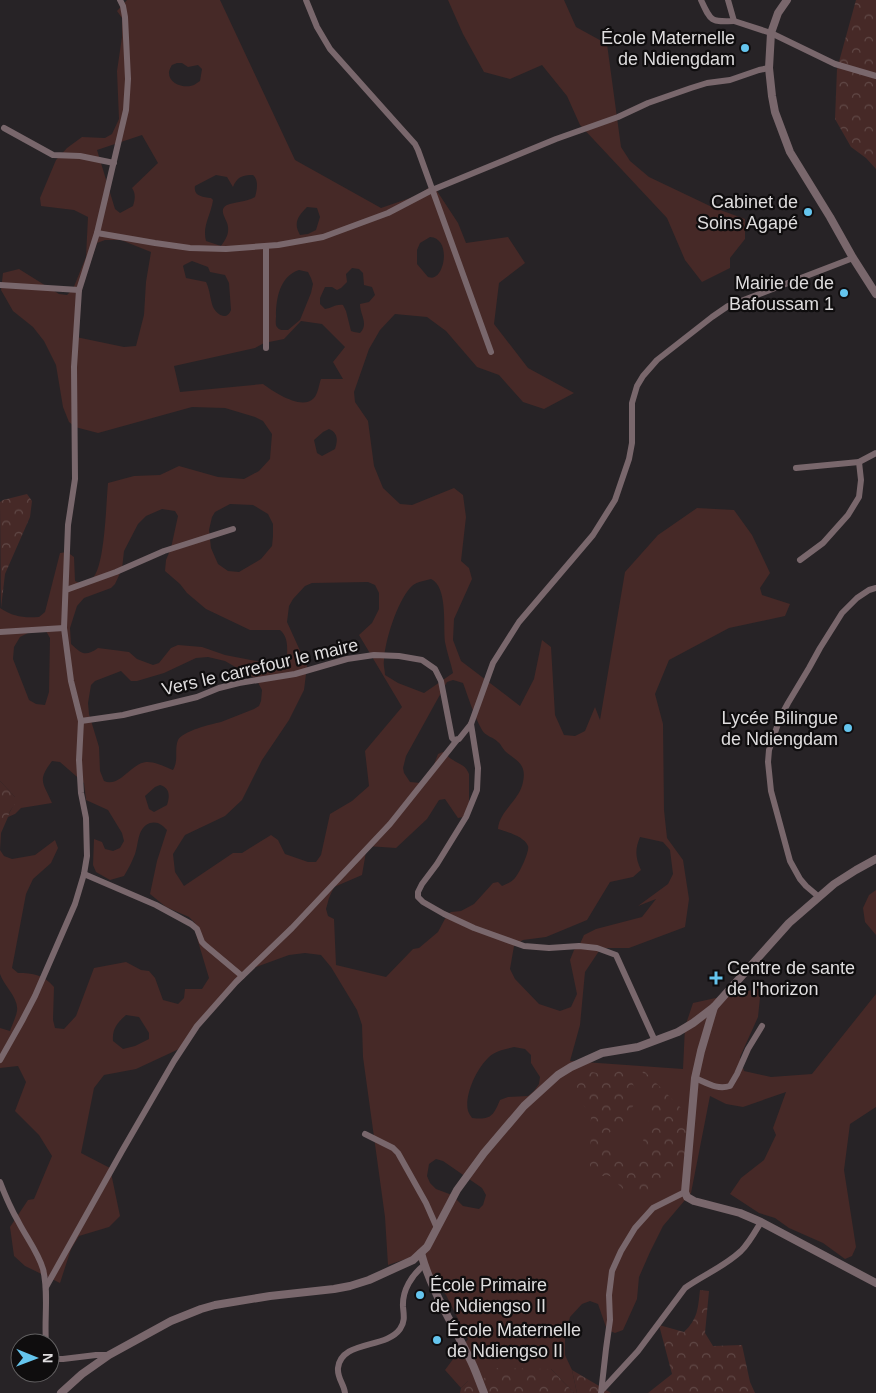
<svg xmlns="http://www.w3.org/2000/svg" width="876" height="1393" font-family="Helvetica,sans-serif">
<style>
.grass{fill:#462927;fill-rule:evenodd}
.forest{fill:url(#forest-crowns);fill-rule:evenodd}
.lines{fill:none;stroke-linecap:round;stroke-linejoin:round}
.minor{stroke:#79676c;stroke-width:6}
.tertiary{stroke:#79676c;stroke-width:8}
.poi-dot{fill:#65c5ee;stroke:#0f0d0e;stroke-width:2}
.labels{text-anchor:middle;stroke-width:4.5;stroke-linejoin:round;paint-order:stroke}
.poi-label{font-size:18px;fill:#dfddde;stroke:#0f0d0e;text-anchor:end}
.street-label{font-size:18px;fill:#dfddde;stroke:#0f0d0e}
</style>
<defs>
<pattern id="forest-crowns" width="20" height="18" patternUnits="userSpaceOnUse" patternTransform="scale(1.25)"><rect width="20" height="18" fill="#462927"/><path d="M2 6a3 3 0 1 1 6 0M12 15a3 3 0 1 1 6 0" fill="none" stroke="#604846"/></pattern>
</defs>
<rect width="100%" height="100%" fill="#272326"/>
<!-- grass -->
<g class="grass">
<path d="M127,0H220L295,160L381,208L416,196L433,185L458,223L466,243L508,237L525,263L499,283L494,324L528,368L574,393L544,409L523,402L499,375L477,367L446,331L427,317L395,314L380,330L369,349L354,392L355,402L368,421L374,466L383,488L400,504L412,505L454,488L463,495L466,517L461,561L469,568L472,579L454,619L453,640L461,661L520,706L534,679L542,640L551,647L555,715L564,735L575,736L585,731L595,707L600,720L625,572L658,535L697,508L734,510L752,535L770,573L760,588L762,595L790,604L785,616L729,628L669,660L655,694L663,724L664,810L667,838L683,860L689,899L685,927L629,948H601L585,972L580,1025L570,1061L683,1069L685,1027L693,1003L761,988L758,1017L740,1057L744,1071L771,1077L812,1074L876,994V1107L850,1124L844,1170L856,1247L852,1256L845,1259L823,1243L789,1228L775,1218L759,1213L730,1194L741,1178L764,1160L776,1135L773,1128L786,1092L743,1107L726,1104L710,1096L691,1193L663,1226L650,1252L639,1277L637,1299L623,1330L615,1333L607,1330L598,1304L590,1301L582,1304L570,1317L565,1337V1355L572,1370L577,1393H574L551,1369L481,1381H468L461,1388L445,1370L468,1339L446,1295L415,1256L388,1265L385,1217L363,1057L362,1025L357,1010L331,967L321,955L305,953L289,955L242,972L179,1049L136,1069L104,1075L94,1088L81,1153L110,1168L120,1216L109,1227L79,1236L71,1249L60,1283L25,1266L14,1256L10,1227L28,1200L34,1199L52,1156L39,1135L15,1111L26,1082L18,1066L0,1068V1028L10,1031C12,1025 16,1017 17,1011C19,998 4,986 0,974V850L4,856L12,859L35,855L55,840L58,848L51,863L33,879L26,894L12,968L18,973C33,973 44,975 54,987L53,1020L55,1028L64,1029L76,1016L94,968L126,962L141,970L149,971L155,978L163,1000L178,1004L184,998L185,989H202L209,978L197,938L195,923L189,917L166,907L150,894L157,861L167,830C162,825 158,821 150,823C137,828 139,843 135,854C132,862 128,869 124,876L110,880L96,872L93,865L94,839L102,842L105,849L113,851L120,848L124,841L122,833L108,810L86,800L84,783L60,762L52,761C37,781 43,782 52,803L21,808L15,814L8,817C10,809 15,806 15,797L0,781V608C14,617 23,618 39,617L45,612L60,553L67,552L74,557L75,581L82,584C88,582 91,580 95,575C105,558 106,505 108,483L134,476L160,475L179,466L218,477L244,479L259,471L270,459L272,434L263,421L255,417L225,408L192,407L98,433L75,427L69,422L63,407L56,365L44,341L33,327L13,311L1,290L3,273L19,269L59,294L67,295L73,289L86,257L88,217L74,210L41,206L40,198L56,160L67,148L82,137L105,138L112,134L119,119L117,71L122,37V18L117,11ZM177,63H182L188,67L198,65L202,69L200,81C198,82 196,84 194,85C185,89 168,84 169,72C169,71 171,66 172,65ZM142,135L158,163L132,188C136,194 135,199 133,206L120,213L115,209L97,150ZM216,175L227,177L233,187C237,177 242,175 253,175C259,180 257,190 255,197C246,202 234,202 227,205C217,210 228,220 228,227C229,235 225,240 221,246L206,241C202,226 211,215 213,200L211,198C203,197 193,196 195,186ZM307,207L317,208L320,217L316,230L308,234L300,235C293,223 298,216 307,207ZM430,237C449,238 446,269 436,276C433,278 432,278 428,277L417,264V250L420,243ZM105,240H121L151,252L146,282L144,315L136,346L124,347L76,337L78,299L97,243ZM192,261L208,267L210,272L225,275L229,283L231,310C227,321 217,315 213,307C210,299 210,290 206,282L186,278L183,266L184,265ZM352,268L359,269L363,273L364,285L372,287L375,295L369,302L360,304C360,315 369,324 360,333L354,332L351,331L346,311L343,305C336,304 332,308 325,309L320,304V298L325,287H332L337,290L341,288L347,282L346,274ZM299,270L308,272L311,278L313,284L311,293L300,320L288,330C284,330 279,331 277,327C275,325 276,319 276,316C276,298 280,276 299,270ZM301,321L322,324L345,347L333,362L343,379H321C319,384 318,394 314,398C302,411 274,392 263,384L180,392L174,366L255,348L264,343L284,339ZM329,429C338,433 338,440 335,449L322,456L317,453L314,440L323,432ZM230,504L253,505L268,514L273,524V536L272,546L261,559L239,572L228,571L218,564L211,548L209,530L212,517L215,512ZM162,509L175,511L178,516L171,548L166,560L165,571L180,584L187,593L206,609L250,630H280C289,638 287,648 287,659L277,665L225,655L202,647L178,645L171,648L159,663L153,665L137,659L129,652L98,648C85,657 82,654 71,644L70,628L77,606L84,598L111,588L115,584L122,569L124,551L138,524L146,516ZM431,579C448,587 443,625 445,642C447,653 451,663 453,673L424,693L398,683L385,675C385,670 383,665 384,660C385,640 397,603 410,588C415,582 423,581 431,579ZM368,582L375,585L379,593V609L372,623L359,635L402,707L365,751L369,786L352,801L330,814L321,855L316,862H308L285,854L278,840L271,835L242,853H233L184,886L175,872L173,854L185,835L225,816L242,800L262,760L289,720L304,690L307,666L287,622L289,606L293,599L305,586L312,583ZM34,630L46,631L50,638L49,692L45,705L36,704L29,700L13,659L14,647L20,637ZM208,657L225,661L256,679L262,690L261,701L259,706L254,709C243,713 232,718 221,722C211,724 183,731 178,740C174,750 179,760 173,770C165,767 154,761 146,762C130,764 120,788 104,781L100,771L99,747L89,714L88,703L91,685L95,681L121,671L131,681H137L164,673L196,658ZM453,680L463,683C469,699 474,716 482,730C485,736 493,737 498,742C501,744 502,748 505,751C516,761 527,763 523,782C520,800 499,811 498,829C507,832 524,836 528,846C530,851 519,874 515,878C512,882 506,884 502,886L498,882L493,883L474,904L461,911L451,912L447,915L438,932L419,948L413,949L386,977L336,965L334,919L328,916L326,909L329,898L334,887L362,875L367,846L396,848L427,819L439,800L445,799L458,818L464,817L469,807V774C465,764 460,765 453,760C449,758 446,754 443,752L438,754L430,775L421,783L410,782L404,773L403,768L406,756L447,682ZM160,785C170,788 170,796 167,805L154,812L149,809L145,796L155,787ZM640,837L663,842L670,850L673,874L668,884L638,906L656,899L642,917L596,929L584,935L579,946L574,950L570,960L577,994L571,1007L560,1011L539,1004L515,979L510,969L514,946L523,940L546,937L587,920L610,882L633,877L641,870C635,857 635,849 640,837ZM126,1015L139,1017L149,1033V1039L135,1046L123,1049L113,1041C112,1029 117,1023 126,1015ZM514,1047L525,1049L531,1055V1063L540,1077L539,1084L534,1091L528,1096L508,1097L500,1100C493,1117 490,1120 472,1118C471,1116 469,1114 468,1111C464,1095 477,1068 489,1057C495,1051 505,1049 514,1047ZM436,1159L443,1161L482,1188L486,1195L483,1205L479,1209L463,1206L452,1195L436,1189L430,1183L427,1176L429,1164Z"/>
<polygon points="448,0 564,0 576,27 607,44 621,147 630,161 649,177 712,207 745,219 745,239 730,258 730,268 702,282 685,260 667,218 580,125 567,96 542,65 510,79 484,72 463,34"/>
<polygon points="876,890 876,935 865,922 863,908 869,895"/>
</g>
<!-- forest -->
<g class="forest">
<polygon points="856,0 876,0 876,169 866,158 851,147 835,119 837,69"/>
<polygon points="27,494 32,501 30,517 5,574 1,608 0,502 3,500"/>
<polygon points="0,781 15,797 15,804 10,811 8,817 1,833 0,850"/>
<path d="M626,1067H640L688,1115L687,1157L651,1191L624,1190L610,1176H596L590,1169L591,1113L577,1099V1085L591,1072L597,1073L606,1078ZM628,1068H639L641,1069C645,1077 649,1085 651,1095C653,1111 643,1140 639,1156C617,1167 595,1134 615,1130C619,1129 624,1130 627,1130L626,1117L635,1103L634,1086L627,1073Z"/>
<path d="M700,1290L709,1291L705,1333L713,1346L742,1345L750,1382L755,1393H648L672,1374L659,1325L684,1332C698,1319 698,1308 700,1290Z"/>
<polygon points="496,1368 551,1369 574,1393 460,1393 461,1388 468,1381 481,1381"/>
<polygon points="572,1370 611,1393 577,1393"/>
</g>
<g class="lines">
<!-- minor -->
<g class="minor">
<polyline points="306,0 317,27 330,49 397,124 415,144 418,150 491,352"/>
<path d="M701,0C711,22 711,22 734,21"/>
<polyline points="728,0 734,21 771,33 835,64 876,76"/>
<polyline points="4,128 53,155 80,156 114,163"/>
<polyline points="97,233 155,243 190,248 226,249 278,245 323,237 388,213 432,190 556,139 618,117 648,103 691,88 707,83 730,80 759,70 769,68"/>
<polyline points="266,246 266,348"/>
<polyline points="0,285 79,290"/>
<polyline points="796,468 859,462 876,453"/>
<polyline points="800,560 823,543 848,515 859,497 861,480 859,462"/>
<polyline points="66,590 116,572 164,551 233,529"/>
<polyline points="0,632 64,628"/>
<polyline points="81,721 123,715 197,697 219,688 239,683 295,674 347,659 374,655 399,656 422,660 435,669 441,681 452,738 454,740 459,739 471,724"/>
<polyline points="84,874 156,905 191,924 197,929 202,942 205,945 242,976"/>
<polyline points="819,897 806,886 800,879 790,861 771,791 768,762 769,750 780,718 788,703 809,668 820,648 837,621 842,613 857,598 869,590 876,588"/>
<polyline points="655,1041 616,955 597,948 579,946 549,948 524,946 474,928 444,914 423,902 418,897 418,892 422,884 437,864 466,817 477,790 478,768 471,724 493,663 519,622 593,535 615,500 629,459 632,443 632,403 637,386 643,376 657,360 712,317 728,306 853,258"/>
<polyline points="0,1060 22,1021 35,996 75,904 84,874 87,856 86,818 81,793 79,760 81,721 71,681 64,628 68,525 75,479 74,367 79,290 97,233 126,110 128,79 125,17 123,6 120,0"/>
<path d="M695,1078C707,1083 717,1090 730,1086L737,1074L748,1049L762,1026"/>
<polyline points="365,1134 393,1148 398,1153 426,1203 437,1228"/>
<path d="M0,1182C5,1195 11,1209 18,1221C26,1237 38,1252 43,1269C49,1292 44,1319 46,1343"/>
<polyline points="46,1287 122,1151 174,1061 197,1026 236,982 292,928 390,824 457,740"/>
<polyline points="50,1352 53,1356 58,1359 63,1359 96,1355 109,1355"/>
<path d="M603,1389L638,1351L685,1288C703,1275 724,1267 741,1251C749,1243 755,1232 761,1222"/>
<path d="M345,1393C344,1384 337,1378 338,1368C341,1340 386,1349 400,1329C405,1322 404,1316 403,1307C402,1290 412,1275 424,1265"/>
<polyline points="601,1393 606,1349 610,1320 609,1295 612,1271 621,1251 635,1228 653,1208 685,1192"/>
</g>
<!-- tertiary -->
<g class="tertiary">
<polyline points="787,0 778,13 771,33 769,68 772,96 775,112 790,152 830,217 853,258 876,294"/>
<polyline points="714,1007 701,1051 695,1078 685,1192 687,1197 694,1201 740,1213 761,1222 876,1283"/>
<path d="M421,1253C431,1290 452,1323 469,1357C475,1368 479,1381 484,1393"/>
<polyline points="61,1393 82,1374 109,1355 171,1321 201,1309 215,1305 270,1296 334,1289 350,1286 369,1280 413,1260 427,1247 457,1190 484,1153 524,1106 558,1075 571,1067 602,1053 638,1047 678,1032 693,1023 714,1007 789,923 834,884 856,870 876,859"/>
</g>
</g>
<!-- markers -->
<g class="poi-dot">
<circle cx="745" cy="48" r="5"/>
<circle cx="808" cy="212" r="5"/>
<circle cx="844" cy="293" r="5"/>
<circle cx="848" cy="728" r="5"/>
<path d="M713.5 970.5h5v5h5v5h-5v5h-5v-5h-5v-5h5z"/>
<circle cx="420" cy="1295" r="5"/>
<circle cx="437" cy="1340" r="5"/>
</g>
<g class="labels">
<!-- poi labels -->
<g class="poi-label">
<text x="735" y="44">École Maternelle<tspan x="735" dy="21">de Ndiengdam</tspan></text>
<text x="798" y="208">Cabinet de<tspan x="798" dy="21">Soins Agapé</tspan></text>
<text x="834" y="289">Mairie de de<tspan x="834" dy="21">Bafoussam 1</tspan></text>
<text x="838" y="724">Lycée Bilingue<tspan x="838" dy="21">de Ndiengdam</tspan></text>
<text x="727" y="974" text-anchor="start">Centre de sante<tspan x="727" dy="21">de l'horizon</tspan></text>
<text x="430" y="1291" text-anchor="start">École Primaire<tspan x="430" dy="21">de Ndiengso II</tspan></text>
<text x="447" y="1336" text-anchor="start">École Maternelle<tspan x="447" dy="21">de Ndiengso II</tspan></text>
</g>
<!-- street labels -->
<g class="street-label">
<text transform="translate(260 667) rotate(-13)" y="6">Vers le carrefour le maire</text>
</g>
</g>
<!-- north arrow -->
<g transform="translate(35 1358) rotate(91)"><circle r="24" fill="#0f0d0e" stroke="#626061"/>
<path d="M0-4L9 19L0 12L-9 19Z" fill="#65c5ee"/>
<text y="-8" font-size="14" font-weight="bold" text-anchor="middle" fill="#dfddde">N</text>
</g>
</svg>
